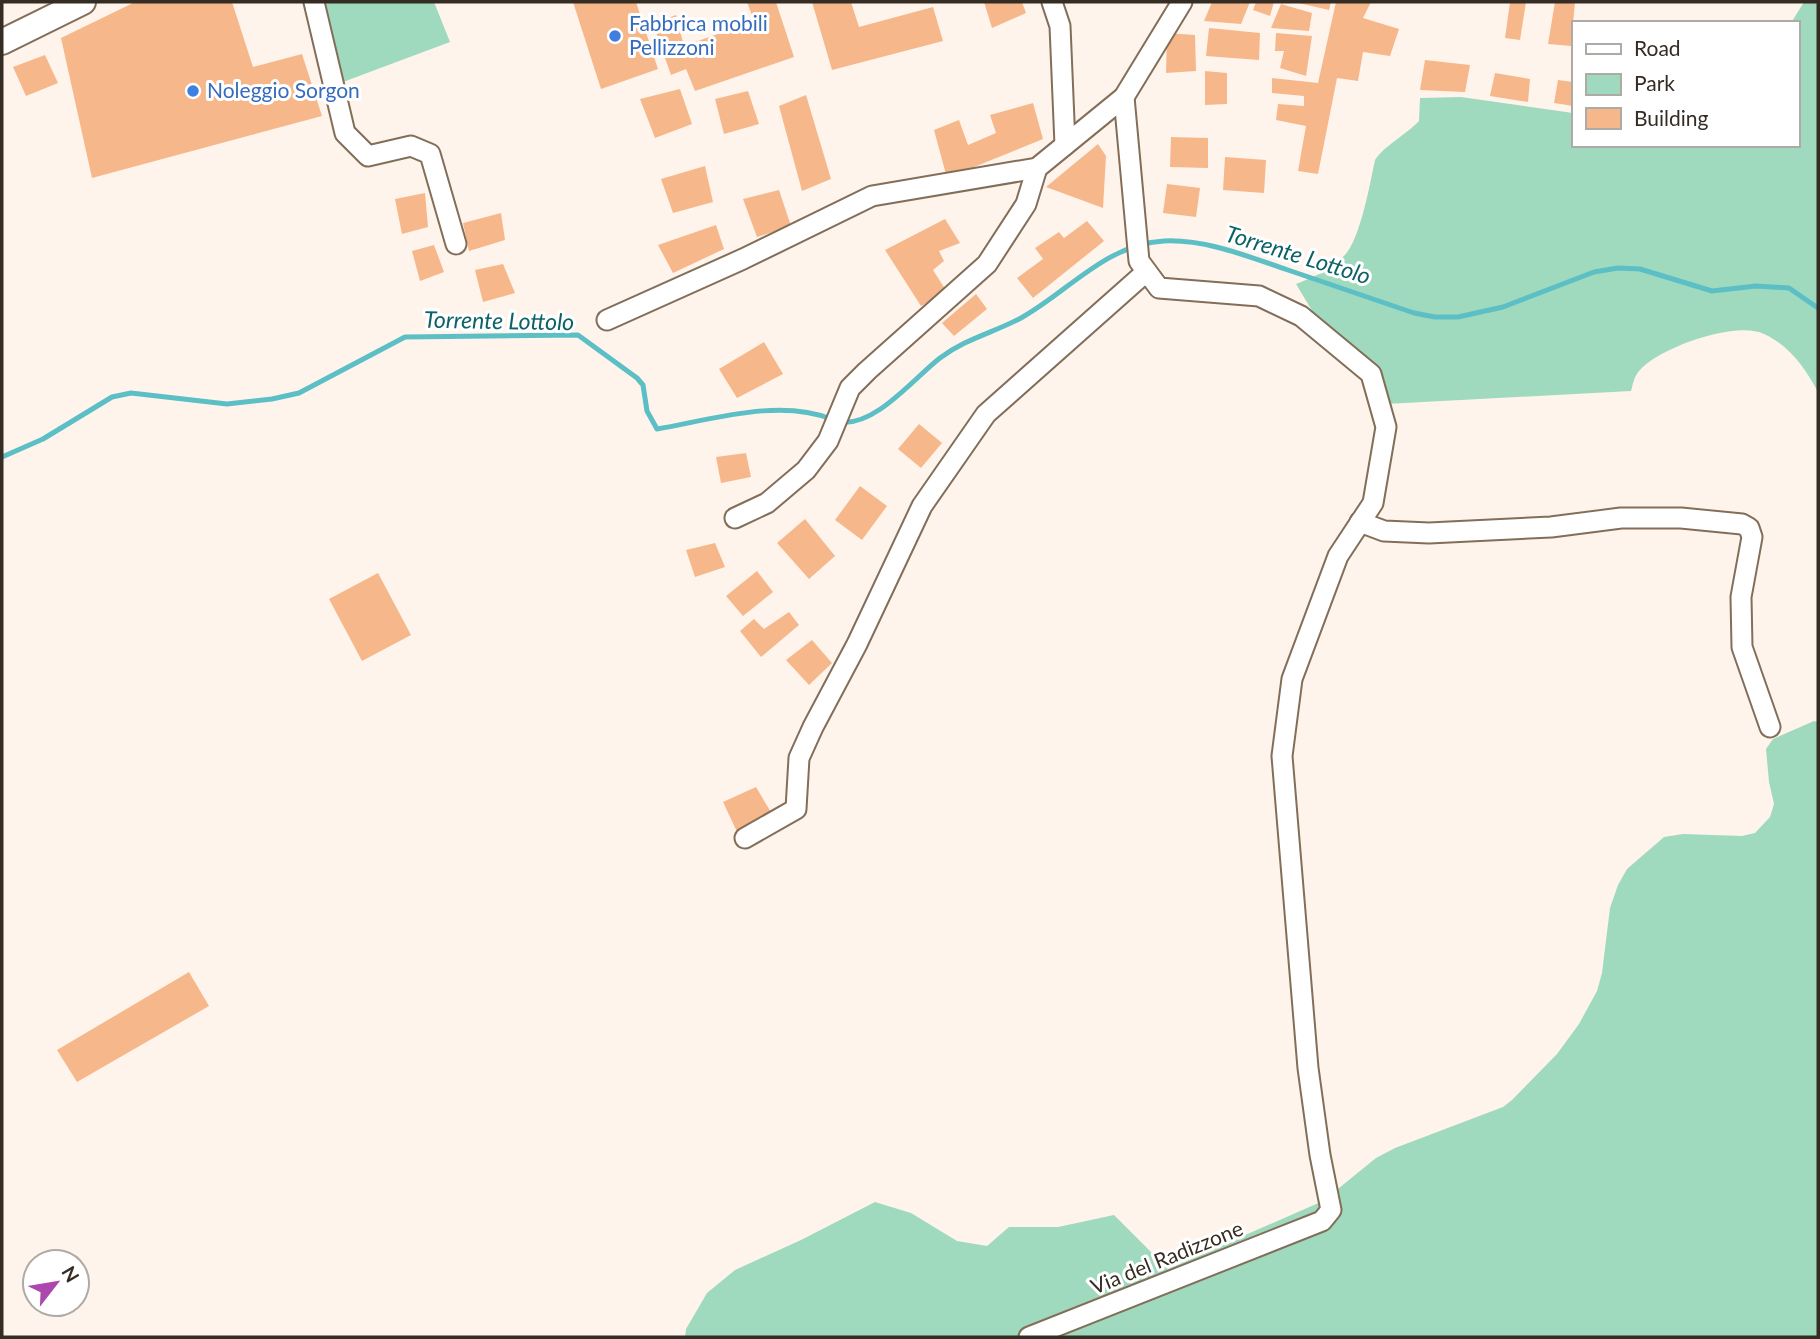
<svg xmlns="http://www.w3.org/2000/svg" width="1820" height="1339" font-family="Lato,sans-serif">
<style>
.green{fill:#9fdabe}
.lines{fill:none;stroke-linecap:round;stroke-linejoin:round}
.stream{stroke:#5cbfc5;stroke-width:5}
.building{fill:#f6b88b}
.minor-casing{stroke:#826e59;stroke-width:23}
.tertiary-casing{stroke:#826e59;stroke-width:28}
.minor{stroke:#fff;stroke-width:19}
.tertiary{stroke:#fff;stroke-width:24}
.shop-dot{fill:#3f7fe0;stroke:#fff;stroke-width:2.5}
.labels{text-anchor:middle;stroke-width:6;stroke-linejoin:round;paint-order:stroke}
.shop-label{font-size:21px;fill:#366cbe;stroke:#fff;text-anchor:start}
.street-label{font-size:21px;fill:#352c23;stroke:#fff}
.water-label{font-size:23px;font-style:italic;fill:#0c6266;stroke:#fff}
</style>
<rect width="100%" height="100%" fill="#fef4eb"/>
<!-- green -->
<g class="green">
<polygon points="309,2 434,2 450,42 343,82"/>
<path d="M1804,2H1818V392C1805,368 1790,346 1764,334C1736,320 1658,348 1639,371C1634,377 1633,384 1631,391L1386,404L1329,339L1296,284C1313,277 1330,271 1343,257C1360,242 1370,183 1375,160C1384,146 1407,134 1419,121L1420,98L1461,97L1573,113V145H1797V23H1791Z"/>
<polygon points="1814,721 1818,722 1818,1337 685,1337 686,1329 707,1293 735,1270 801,1240 875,1202 911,1213 957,1241 987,1246 1009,1227 1058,1227 1114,1215 1168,1269 1323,1201 1376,1158 1395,1148 1503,1107 1512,1100 1557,1054 1579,1024 1597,991 1602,973 1610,908 1618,885 1627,869 1664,837 1683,834 1742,836 1755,833 1770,817 1774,804 1769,782 1766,749 1773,739"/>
</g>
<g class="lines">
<!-- stream -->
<g class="stream">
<path d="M840,422C875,427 914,378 940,358C967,338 993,333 1021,318C1068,292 1106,244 1164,241C1206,239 1249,257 1288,270C1330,284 1372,299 1414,313L1435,317H1458L1503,307L1594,272L1618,268L1640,269L1712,291L1756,286L1789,288L1818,308"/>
<path d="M2,457L43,439L112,397L131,393L227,404L272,399L299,393L405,337L578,335L637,378L643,385L647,411L657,429C710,420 779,398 831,419"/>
</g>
</g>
<!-- building -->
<g class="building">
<polygon points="135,2 232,2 253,67 302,54 322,116 92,178 61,38"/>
<polygon points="573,2 636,2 658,69 601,89"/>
<polygon points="747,2 776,2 794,57 695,91 686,69 671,75 653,24 676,15 684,46 754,21"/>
<polygon points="812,2 851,2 859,27 933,7 943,41 832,70"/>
<polygon points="984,2 1022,2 1026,13 992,28"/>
<polygon points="1212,2 1250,2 1241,24 1204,21"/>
<polygon points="1256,2 1274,2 1270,16 1253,10"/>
<polygon points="1294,2 1331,2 1329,10"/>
<polygon points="1336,2 1371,2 1363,18 1399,29 1390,56 1363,52 1358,81 1337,78 1318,174 1298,171 1306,126 1276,120 1278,104 1304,106 1304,96 1272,93 1272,78 1318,83"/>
<polygon points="1510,2 1526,2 1520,40 1505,38"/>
<polygon points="1555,2 1575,2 1571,46 1548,44"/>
<polygon points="1281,4 1312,13 1309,31 1271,28"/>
<polygon points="1209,28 1260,33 1259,60 1206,56"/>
<polygon points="1167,33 1195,35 1196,71 1166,73"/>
<polygon points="1276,33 1312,36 1306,76 1280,68 1284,51 1275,51"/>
<polygon points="45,55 58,83 26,96 13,67"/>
<polygon points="1425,60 1470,65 1465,92 1420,90"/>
<polygon points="1205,71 1227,73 1227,104 1205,105"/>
<polygon points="1495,73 1530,79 1528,102 1490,96"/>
<polygon points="1558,80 1573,82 1573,106 1554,103"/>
<polygon points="680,89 692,124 655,138 640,99"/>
<polygon points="748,91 759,124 724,134 715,99"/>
<polygon points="806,95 831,179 802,191 779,106"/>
<polygon points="1033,103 1043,139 947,178 934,130 959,120 968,145 996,133 990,115"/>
<polygon points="1171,137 1208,138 1208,168 1170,167"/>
<polygon points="1098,144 1106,156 1103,208 1046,187"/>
<polygon points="1225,157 1266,160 1264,193 1223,190"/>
<polygon points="705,166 713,202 673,213 661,179"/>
<polygon points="1167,184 1200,188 1196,217 1163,213"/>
<polygon points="779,190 791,226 757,237 743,199"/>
<polygon points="425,193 428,227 402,234 395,199"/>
<polygon points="501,213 505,240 469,251 463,223"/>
<polygon points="945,219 960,243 939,251 944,261 933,270 947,292 921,306 885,250"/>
<polygon points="1087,221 1104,241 1033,298 1017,278 1043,259 1035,248 1059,232 1064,238"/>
<polygon points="716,225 724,249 673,273 658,245"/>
<polygon points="434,245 444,272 420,281 412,251"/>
<polygon points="503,264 515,293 483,302 475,270"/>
<polygon points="976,294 987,309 954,336 942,323"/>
<polygon points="764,342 783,374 737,398 719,369"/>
<polygon points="919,424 942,443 921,468 898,449"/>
<polygon points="746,453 751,477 721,483 716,457"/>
<polygon points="860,486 887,506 862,540 835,520"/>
<polygon points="805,519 835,556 809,579 777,543"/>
<polygon points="715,543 725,567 695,577 686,550"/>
<polygon points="757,571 773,592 743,616 726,596"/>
<polygon points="378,573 411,635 362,661 329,599"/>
<polygon points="789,612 799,625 761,657 740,631 754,619 764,629"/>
<polygon points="812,640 832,663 809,685 786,660"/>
<polygon points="756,787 772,814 738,834 723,802"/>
<polygon points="189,972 209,1006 77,1082 57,1050"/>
</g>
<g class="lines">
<!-- minor casing -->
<g class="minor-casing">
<g id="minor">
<polyline points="314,2 345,133 368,156 411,146 430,154 456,244"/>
<polyline points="1052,2 1060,26 1065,145"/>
<polyline points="607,320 743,259 872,196 1037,168 1124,97 1182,2"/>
<polyline points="735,518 767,503 806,470 828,441 850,388 867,371 987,264 1026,204 1037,168"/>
<polyline points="1360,522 1384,531 1429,533 1551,527 1621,518 1681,518 1742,524 1749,528 1752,537 1741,597 1742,647 1770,727"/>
<polyline points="745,838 796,809 799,758 813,727 857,644 922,506 986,414 1146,272"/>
<polyline points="1029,1337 1322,1221 1331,1210 1320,1155 1308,1068 1282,756 1292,679 1338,556 1373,503 1386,427 1371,374 1301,316 1259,296 1159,288 1139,261 1124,97"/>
</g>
</g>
<!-- tertiary casing -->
<g class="tertiary-casing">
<polyline id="tertiary" points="2,42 83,2"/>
</g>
<!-- minor -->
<use href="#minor" class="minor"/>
<!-- tertiary -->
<use href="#tertiary" class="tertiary"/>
</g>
<!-- markers -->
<g class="shop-dot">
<circle cx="615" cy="36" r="7"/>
<circle cx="193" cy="91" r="7"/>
</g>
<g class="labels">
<!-- shop labels -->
<g class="shop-label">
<text x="629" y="31">Fabbrica mobili<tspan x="629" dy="24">Pellizzoni</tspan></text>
<text x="207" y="98">Noleggio Sorgon</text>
</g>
<!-- street labels -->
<g class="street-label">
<text transform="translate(1167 1258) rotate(-22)" y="7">Via del Radizzone</text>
</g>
<!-- water labels -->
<g class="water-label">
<text transform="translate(1298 255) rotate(17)" y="8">Torrente Lottolo</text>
<text transform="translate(499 321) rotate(1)" y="8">Torrente Lottolo</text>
</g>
</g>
<!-- border -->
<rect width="1820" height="1339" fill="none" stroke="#352c23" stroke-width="7"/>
<!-- legend -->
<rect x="1572" y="21" width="228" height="126" fill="#ffffff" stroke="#aeaba7" stroke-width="2"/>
<rect x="1586" y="44" width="35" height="10" fill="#ffffff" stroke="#aeaba7" stroke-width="2"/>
<text x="1634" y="56" font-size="21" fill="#352c23">Road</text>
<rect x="1586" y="74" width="35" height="21" fill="#9fdabe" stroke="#aeaba7" stroke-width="2"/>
<text x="1634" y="91" font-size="21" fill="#352c23">Park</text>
<rect x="1586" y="108" width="35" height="21" fill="#f6b88b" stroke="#aeaba7" stroke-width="2"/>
<text x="1634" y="126" font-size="21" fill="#352c23">Building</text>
<!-- north arrow -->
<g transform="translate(56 1283) rotate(59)"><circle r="33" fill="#ffffff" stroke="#aeaba7" stroke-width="2"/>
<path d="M0-5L12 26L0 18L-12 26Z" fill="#ab47ad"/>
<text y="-10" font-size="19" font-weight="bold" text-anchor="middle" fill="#352c23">N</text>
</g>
</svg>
